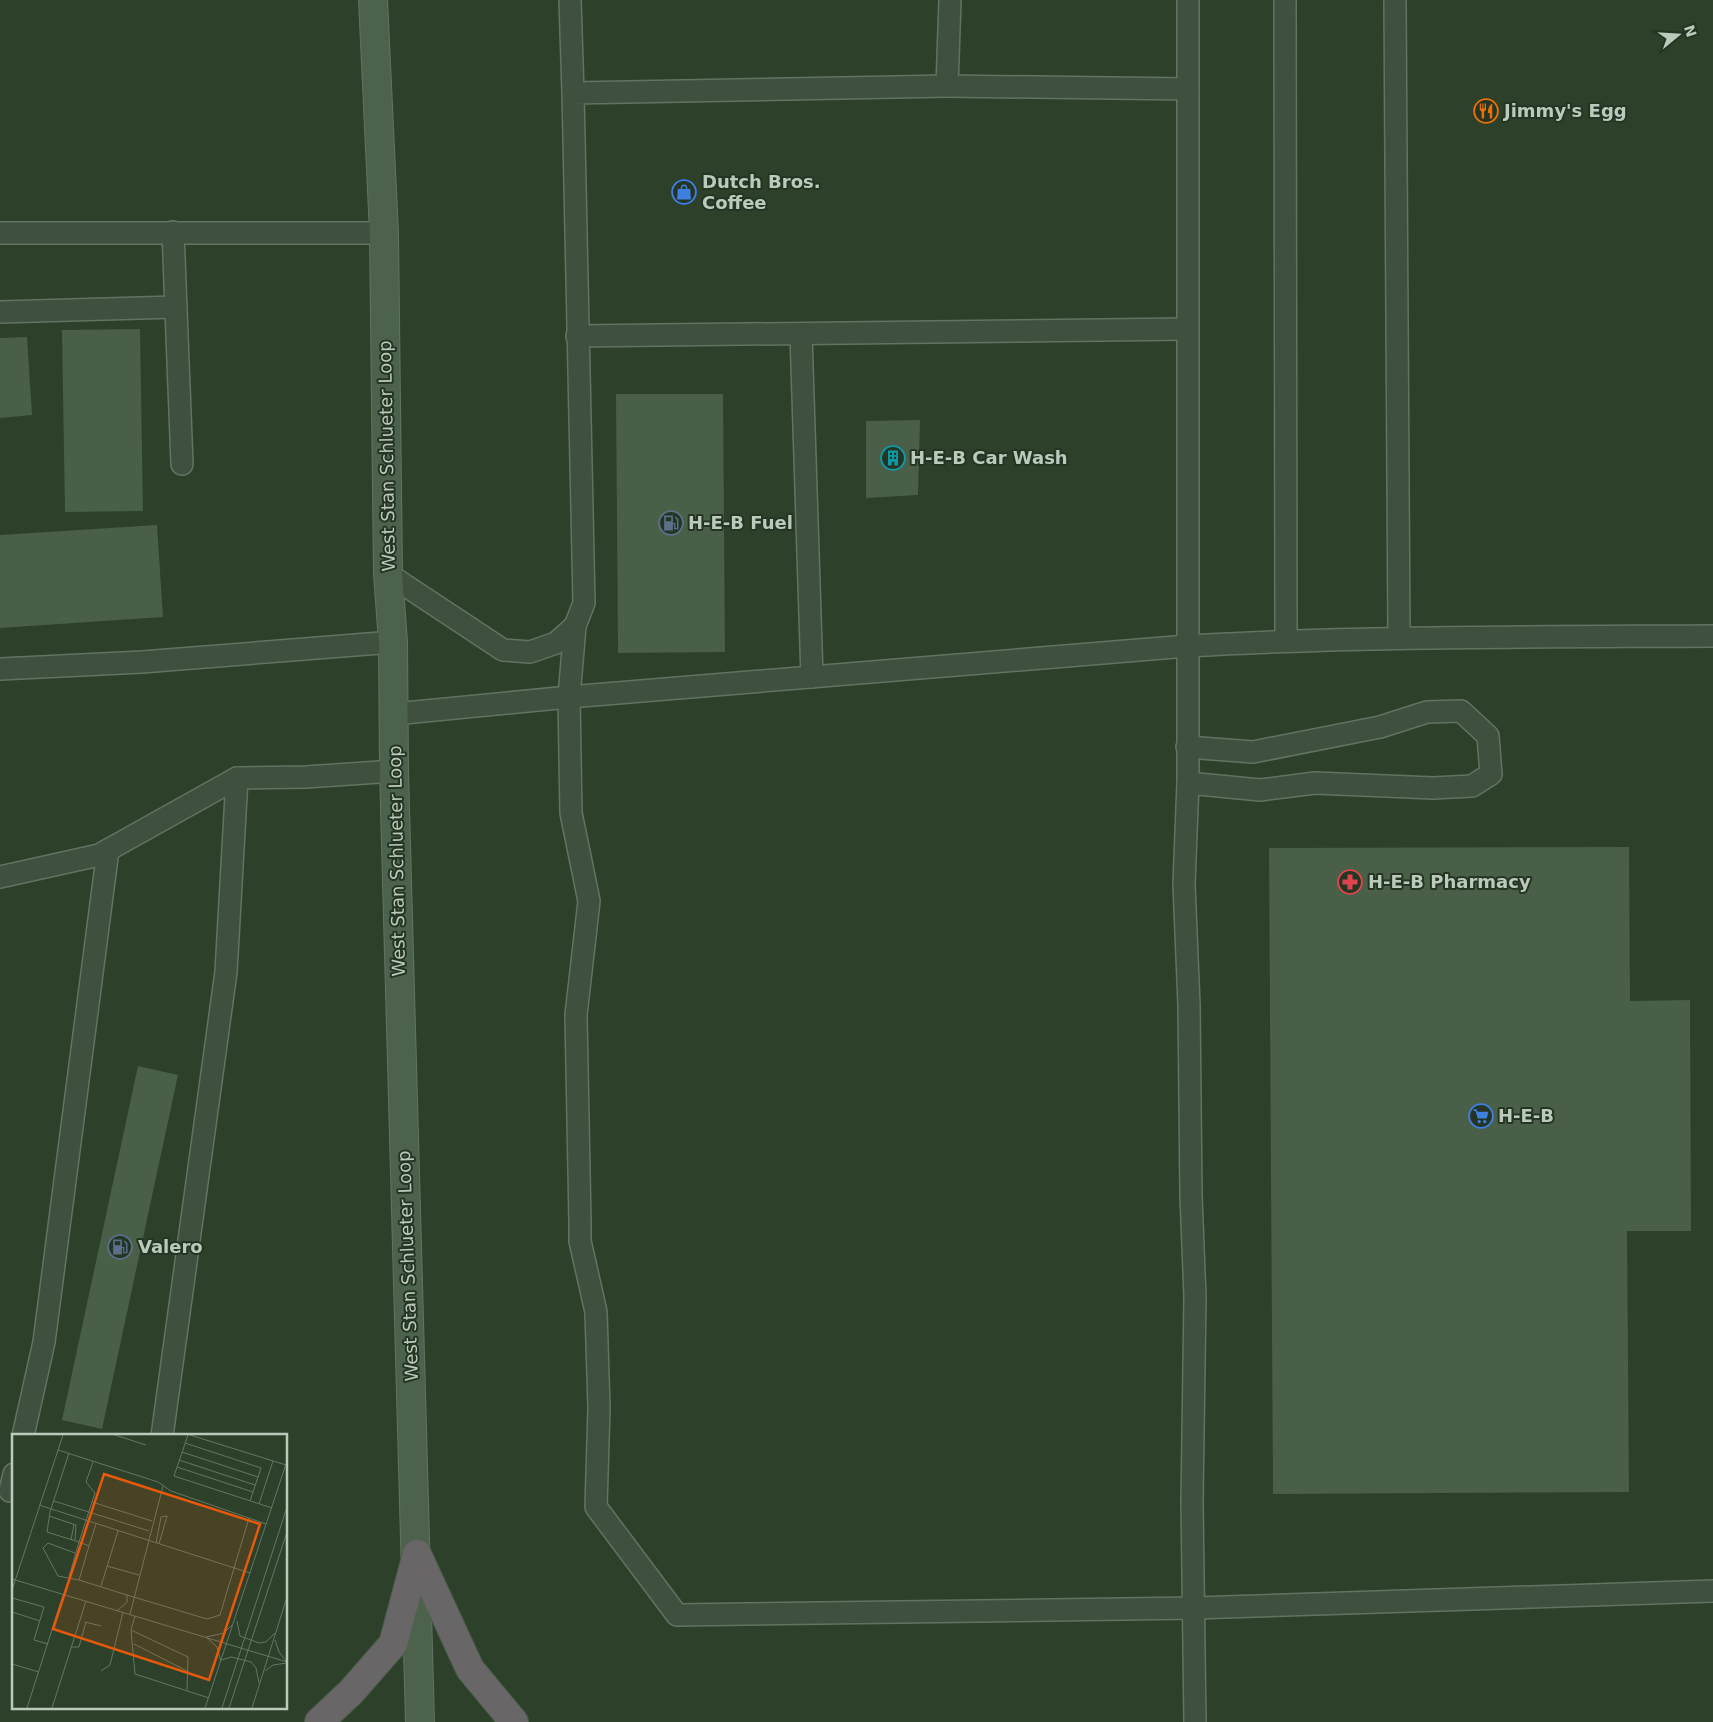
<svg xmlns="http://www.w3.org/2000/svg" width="1713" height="1722" font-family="'DejaVu Sans',sans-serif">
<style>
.building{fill:#495f47}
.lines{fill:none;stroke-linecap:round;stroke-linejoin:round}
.service-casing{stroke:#637362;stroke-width:24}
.secondary-casing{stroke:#637362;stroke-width:30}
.trunk-casing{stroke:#4a5a49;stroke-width:30}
.service{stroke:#3f503e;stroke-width:21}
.secondary{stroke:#4d624d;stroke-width:28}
.trunk{stroke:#696668;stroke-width:28}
.labels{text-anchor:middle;stroke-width:4;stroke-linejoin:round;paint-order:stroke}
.poi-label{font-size:18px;font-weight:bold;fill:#bbcabb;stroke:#243523;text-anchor:start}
.street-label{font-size:18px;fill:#bbcabb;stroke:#243523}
.inset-road{fill:none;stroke:#657764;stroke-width:1}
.view{fill:#e8590c;fill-opacity:0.15;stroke:#e8590c;stroke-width:2.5}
.inset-edge{fill:none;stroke:#bbcabb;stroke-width:2.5}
</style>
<rect width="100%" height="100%" fill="#2c402a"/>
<!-- building -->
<g class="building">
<polygon points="140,329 143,511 65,512 62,330"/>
<polygon points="27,337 32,415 0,418 0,338"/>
<polygon points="616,394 723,394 725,652 618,653"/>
<polygon points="920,420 918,495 866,498 866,421"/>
<polygon points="157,525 163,617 0,628 0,535"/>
<polygon points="1629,847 1630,1001 1690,1000 1691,1231 1627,1231 1629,1492 1273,1494 1269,848"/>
<polygon points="138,1066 178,1075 102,1429 62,1420"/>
</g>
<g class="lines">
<!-- service casing -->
<g class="service-casing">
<g id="service">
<polyline points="570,0 573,93"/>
<polyline points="950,0 947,86 1188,89"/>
<polyline points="1188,0 1188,783 1184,884 1189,1005 1191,1196 1195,1297 1192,1502 1195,1722"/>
<polyline points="1285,0 1286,640"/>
<polyline points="1395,0 1399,638"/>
<polyline points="173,232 182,464"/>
<polyline points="0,233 384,233"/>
<polyline points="0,312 176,307"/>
<polyline points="801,334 812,677"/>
<polyline points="577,336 1187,329"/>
<polyline points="388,574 503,650 530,652 556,643 575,626 584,603 573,93 947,86"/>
<polyline points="575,626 569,697 571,813 589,901 576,1015 580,1222 580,1241 596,1312 599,1408 596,1507 677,1615 1194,1608 1713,1591"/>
<polyline points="0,669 142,662 393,642"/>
<path d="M394,714L569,697L1187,646C1362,636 1537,637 1713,636"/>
<polyline points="1187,747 1253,752 1380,727 1427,712 1461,711 1488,736 1491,774 1472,786 1433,788 1315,783 1260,790 1188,783"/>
<polyline points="0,877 99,855 237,778 306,777 394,771"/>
<polyline points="23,1436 44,1342 108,850"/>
<polyline points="162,1436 226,972 237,778"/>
<polyline points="10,1491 14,1474"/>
</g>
</g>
<!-- secondary casing -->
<g class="secondary-casing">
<polyline id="secondary" points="373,0 384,233 388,574 393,642 394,771 420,1722"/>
</g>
<!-- trunk casing -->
<g class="trunk-casing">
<g id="trunk">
<polyline points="417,1554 470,1669 514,1722"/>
<polyline points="319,1722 351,1692 393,1644 417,1554"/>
</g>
</g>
<!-- service -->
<use href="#service" class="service"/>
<!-- secondary -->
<use href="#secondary" class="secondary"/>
<!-- trunk -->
<use href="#trunk" class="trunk"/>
</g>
<!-- icons -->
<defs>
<g id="restaurant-ring" transform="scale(1.25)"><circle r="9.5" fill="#243523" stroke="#e8710a" stroke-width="1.5"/><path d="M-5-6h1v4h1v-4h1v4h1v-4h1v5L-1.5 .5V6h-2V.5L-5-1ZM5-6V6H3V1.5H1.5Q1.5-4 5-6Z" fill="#e8710a"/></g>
<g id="shop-ring" transform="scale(1.25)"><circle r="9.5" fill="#243523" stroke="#3f7fe0" stroke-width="1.5"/><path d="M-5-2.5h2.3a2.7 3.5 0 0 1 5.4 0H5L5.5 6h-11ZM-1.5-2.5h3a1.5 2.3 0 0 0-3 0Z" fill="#3f7fe0"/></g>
<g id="building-ring" transform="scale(1.25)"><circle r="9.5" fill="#243523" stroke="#0f9aa8" stroke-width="1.5"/><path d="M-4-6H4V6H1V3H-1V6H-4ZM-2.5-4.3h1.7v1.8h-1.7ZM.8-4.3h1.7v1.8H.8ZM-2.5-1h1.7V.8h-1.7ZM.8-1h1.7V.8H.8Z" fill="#0f9aa8"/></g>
<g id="fuel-ring" transform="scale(1.25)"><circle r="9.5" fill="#243523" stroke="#5c6f8a" stroke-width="1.5"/><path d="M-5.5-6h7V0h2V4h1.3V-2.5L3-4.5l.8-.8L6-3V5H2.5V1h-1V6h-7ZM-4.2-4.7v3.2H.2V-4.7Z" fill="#5c6f8a"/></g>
<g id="pharmacy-ring" transform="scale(1.25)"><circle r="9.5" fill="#243523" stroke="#e0444e" stroke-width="1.5"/><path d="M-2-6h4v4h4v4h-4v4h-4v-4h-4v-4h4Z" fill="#e0444e"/></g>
<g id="supermarket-ring" transform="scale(1.25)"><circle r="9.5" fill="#243523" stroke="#3f7fe0" stroke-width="1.5"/><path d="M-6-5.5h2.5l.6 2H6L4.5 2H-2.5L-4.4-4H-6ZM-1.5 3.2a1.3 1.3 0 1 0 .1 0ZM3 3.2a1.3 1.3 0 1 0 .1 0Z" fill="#3f7fe0"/></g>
</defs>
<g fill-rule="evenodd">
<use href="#restaurant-ring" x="1486" y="111"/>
<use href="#shop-ring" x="684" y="192"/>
<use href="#building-ring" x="893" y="458"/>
<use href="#fuel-ring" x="671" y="523"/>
<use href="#pharmacy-ring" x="1350" y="882"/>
<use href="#supermarket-ring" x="1481" y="1116"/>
<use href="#fuel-ring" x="120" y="1247"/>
</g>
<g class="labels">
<!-- poi labels -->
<g class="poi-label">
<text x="1504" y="117">Jimmy's Egg</text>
<text x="702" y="188">Dutch Bros.<tspan x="702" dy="21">Coffee</tspan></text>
<text x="910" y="464">H-E-B Car Wash</text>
<text x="688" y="529">H-E-B Fuel</text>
<text x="1368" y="888">H-E-B Pharmacy</text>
<text x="1498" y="1122">H-E-B</text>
<text x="138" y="1253">Valero</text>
</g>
<!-- street labels -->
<g class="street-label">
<text transform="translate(387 456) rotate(-91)" y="6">West Stan Schlueter Loop</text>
<text transform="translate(397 861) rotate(-91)" y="6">West Stan Schlueter Loop</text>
<text transform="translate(408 1266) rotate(-92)" y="6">West Stan Schlueter Loop</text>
</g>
</g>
<!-- overview -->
<g transform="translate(12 1434)">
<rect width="275" height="275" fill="#2c402a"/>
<path class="inset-road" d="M103,1L134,11M176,1L162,42L260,74M178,1L274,31M173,9L249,34L238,67M46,16L146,48L159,57L254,90M170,18L246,43M167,26L243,51M81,28L74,48L83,59L80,68L140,87M165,33L241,58M42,67L137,97M80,68L67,108L77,112L84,90M247,70L261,27M27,71L238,139M37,82L64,91L63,106M59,106L62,90M144,109L149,83L155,82L147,110M77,112L67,146L115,161V168L105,177M63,119L36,109L31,114L46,142L67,146M95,132L127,141M57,143L67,108L35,98L38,78L57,19M0,145L275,228M89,152L106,97M0,156L51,1M115,161L195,185L208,181L237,84M0,164L32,173L22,206L36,210M0,178L28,187M118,180L151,52M123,182L119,196L123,240L197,264M225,187L228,202L247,209L254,208L263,199M73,188L89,192M119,196L176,223L175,256M194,203L212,199L220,191M194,203L205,213L209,228M263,206L267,218L275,228M122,210L177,238M59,213H67L74,188M210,226L219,223L239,228L244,234L247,249M0,230L27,238M89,237L98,231L111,178M253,237L261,231L275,229M15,274L51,161M40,274L74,167M193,274L275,27M210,274L275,73M217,274L275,98M240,274L275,163"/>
<path class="view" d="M92,40L248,90L197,246L41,195Z"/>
<rect width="275" height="275" class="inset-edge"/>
</g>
<!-- north arrow -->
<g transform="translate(1678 35) rotate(72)" stroke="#243523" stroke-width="4" paint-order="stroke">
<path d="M0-4L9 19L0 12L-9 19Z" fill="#bbcabb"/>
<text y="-8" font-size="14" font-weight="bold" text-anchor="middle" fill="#bbcabb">N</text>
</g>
</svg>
